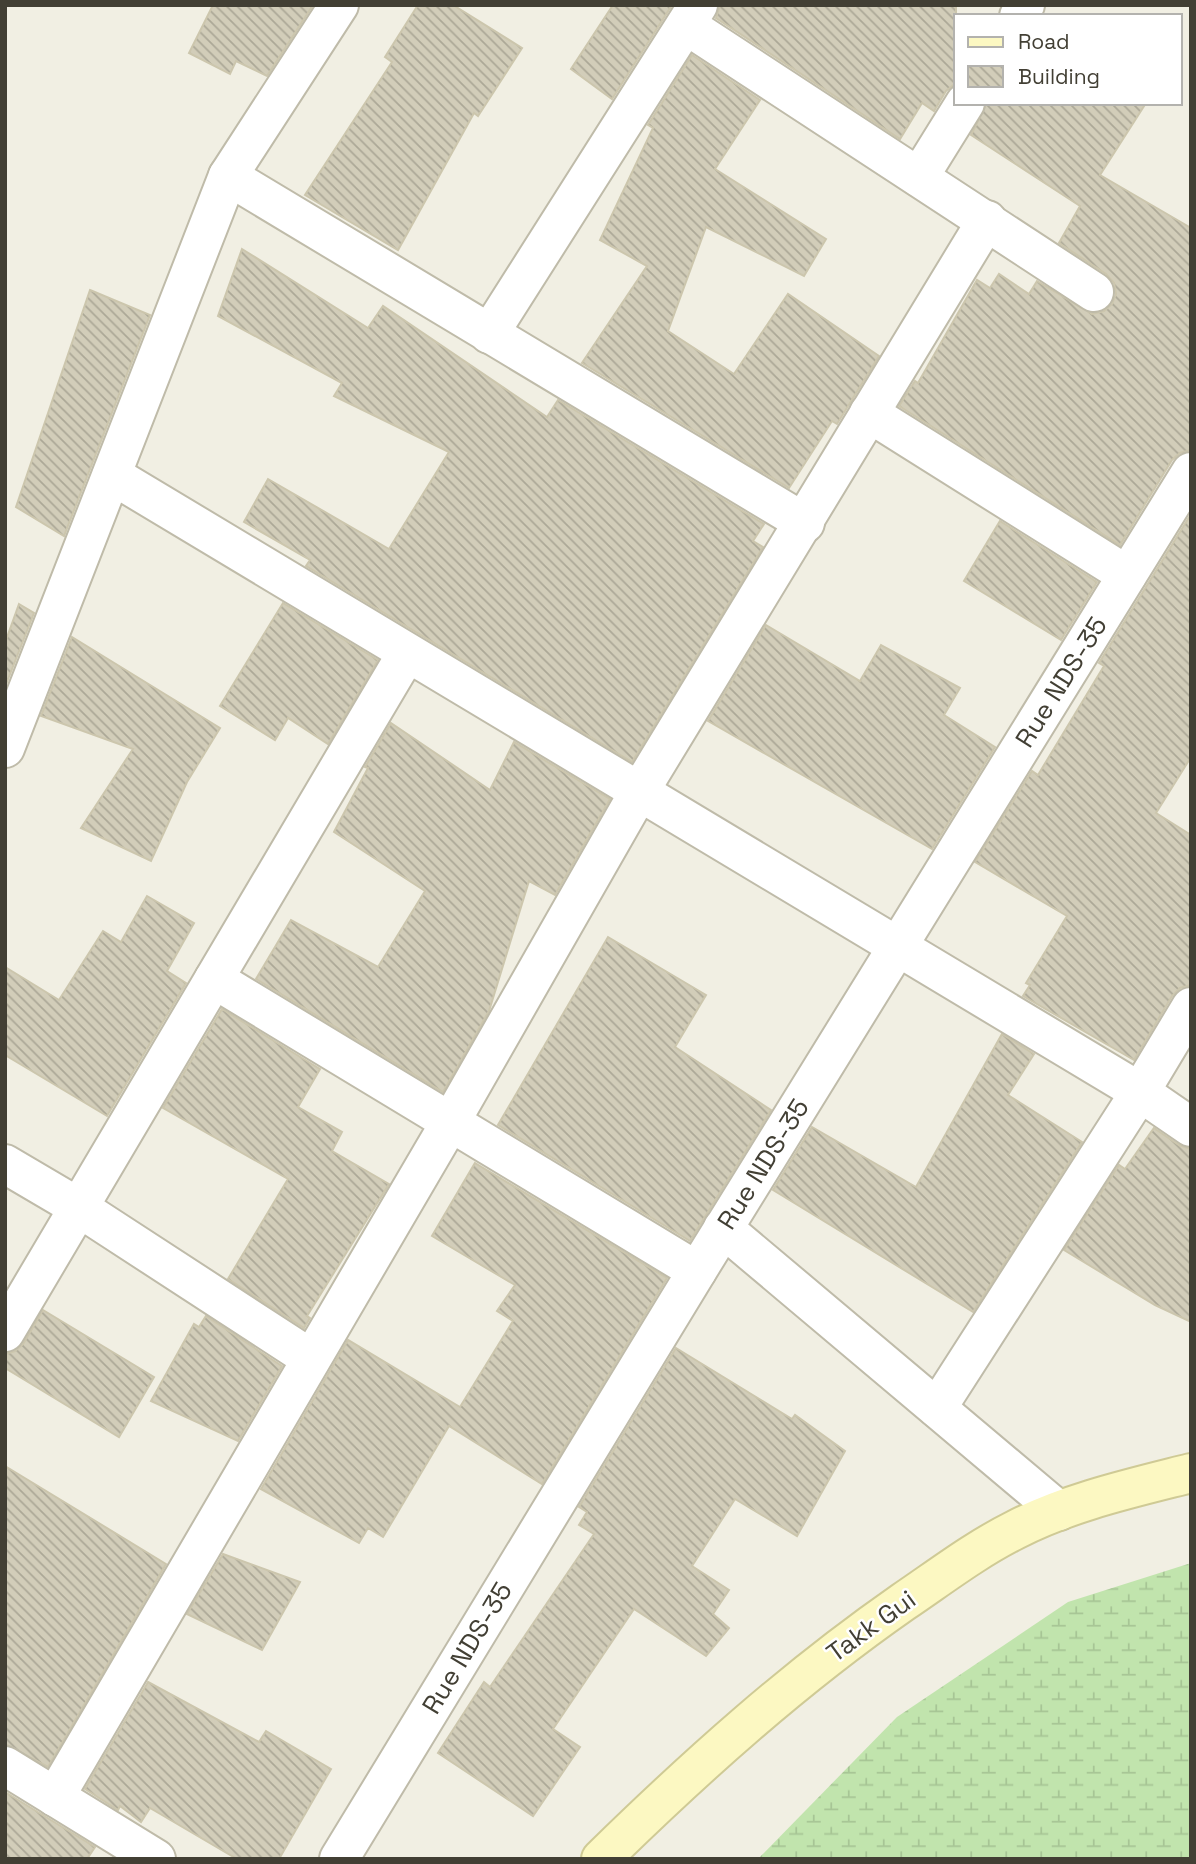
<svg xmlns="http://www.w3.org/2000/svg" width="1196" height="1864" font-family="'Space Grotesk',sans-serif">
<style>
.wetland{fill:url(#wetland-marsh)}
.building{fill:url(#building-back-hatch);stroke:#ccc6ad;stroke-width:2}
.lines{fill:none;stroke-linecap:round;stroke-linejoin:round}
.street-casing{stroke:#bfbba9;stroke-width:42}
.secondary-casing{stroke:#cfca95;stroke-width:42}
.street{stroke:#fff;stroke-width:38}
.secondary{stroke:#fcf8c2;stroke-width:38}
.labels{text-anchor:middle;stroke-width:5;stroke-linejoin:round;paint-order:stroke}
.street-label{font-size:26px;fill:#423f34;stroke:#fff}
</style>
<defs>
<pattern id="wetland-marsh" width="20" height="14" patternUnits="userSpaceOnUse" patternTransform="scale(1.75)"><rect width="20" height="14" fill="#c1e4ad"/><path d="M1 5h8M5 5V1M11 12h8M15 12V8" fill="none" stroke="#a7c595"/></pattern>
<pattern id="building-back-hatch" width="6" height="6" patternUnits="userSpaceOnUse" patternTransform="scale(1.75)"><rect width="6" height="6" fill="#d2cdb9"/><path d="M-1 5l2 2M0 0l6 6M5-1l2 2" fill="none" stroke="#aca897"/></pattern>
</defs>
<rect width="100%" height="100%" fill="#f1efe3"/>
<!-- wetland -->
<polygon class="wetland" points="1191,1563 1191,1859 758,1859 897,1717 1068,1602"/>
<!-- building -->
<g class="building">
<polygon points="213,5 313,5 267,76 236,61 230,74 189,53"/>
<polygon points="418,5 453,5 522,48 478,116 474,113 398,250 305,195 392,62 385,57"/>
<polygon points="613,5 672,5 612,99 571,69"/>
<polygon points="720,5 956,5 956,83 946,91 934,111 922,103 900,139 716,18"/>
<polygon points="692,55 760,100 715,169 826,239 804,276 706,227 668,331 734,374 788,294 879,356 837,424 832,421 789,488 582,363 647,266 600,240 653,128 648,125"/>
<polygon points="987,103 1146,103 1100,175 1191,228 1191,450 1180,453 1172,460 1120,545 899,406 915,381 918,383 977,280 990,288 999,274 1029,294 1037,281 1092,314 1104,311 1112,304 1116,294 1114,283 1106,274 1059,243 1080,206 971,135"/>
<polygon points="242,249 368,328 383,306 547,417 558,400 764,524 753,541 763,547 632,762 306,566 310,560 244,522 268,479 389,549 449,452 334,396 342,383 218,316"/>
<polygon points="90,290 150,315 64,536 16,507"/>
<polygon points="1191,514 1191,757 1156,813 1191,835 1191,985 1180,988 1172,996 1134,1060 1023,996 1030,985 1026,983 1067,916 975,862 1032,771 1038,775 1104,666 1099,663"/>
<polygon points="1000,521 1097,582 1061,640 964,581"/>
<polygon points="283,603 378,660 328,744 288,718 275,740 220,706"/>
<polygon points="19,604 34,613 5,687 5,643"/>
<polygon points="766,625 860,681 881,645 960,688 944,715 995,747 932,849 708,721"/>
<polygon points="72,637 220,728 187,782 151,861 81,828 133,749 41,716"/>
<polygon points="391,723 490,790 514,742 610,799 555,895 529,881 489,1011 443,1092 256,979 291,920 378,967 425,891 334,832 368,768 365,767"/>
<polygon points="147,896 194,923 167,971 186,983 107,1116 5,1055 5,967 59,1000 103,931 121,942"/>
<polygon points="608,937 706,995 675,1047 771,1110 690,1241 498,1125"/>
<polygon points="222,1009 320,1069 298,1107 342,1132 332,1151 389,1184 307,1316 310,1318 304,1328 228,1279 288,1179 163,1108"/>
<polygon points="1002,1034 1034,1054 1008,1095 1082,1142 973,1312 773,1190 812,1127 916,1187"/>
<polygon points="1154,1128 1179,1145 1191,1149 1191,1322 1155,1305 1064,1250 1119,1165 1125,1169"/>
<polygon points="475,1163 667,1278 542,1484 449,1426 383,1537 368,1528 359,1543 261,1489 348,1340 460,1407 513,1321 497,1311 515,1285 432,1236"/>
<polygon points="43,1310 154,1377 119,1437 5,1368 5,1354 15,1351 23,1344"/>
<polygon points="206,1316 282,1366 238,1441 151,1401 194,1324 199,1327"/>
<polygon points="676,1348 792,1419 795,1415 845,1451 797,1536 735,1499 692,1566 729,1590 713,1614 729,1628 706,1656 634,1609 553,1729 580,1747 533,1816 438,1753 484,1682 490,1687 594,1534 579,1525 587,1512 579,1507"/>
<polygon points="5,1466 166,1564 48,1767 5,1744"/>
<polygon points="223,1554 300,1582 262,1650 187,1614"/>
<polygon points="148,1682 259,1742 266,1731 331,1769 279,1859 237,1859 150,1808 141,1822 120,1806 118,1810 85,1789"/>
<polygon points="5,1792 95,1847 87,1859 5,1859"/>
</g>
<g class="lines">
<!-- street casing -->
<g class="street-casing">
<g id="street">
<polyline points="1019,16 1025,5"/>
<polyline points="686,25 1094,292"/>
<polyline points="228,176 805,523"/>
<polyline points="919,177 965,103"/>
<polyline points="489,334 698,5"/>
<polyline points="869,413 1127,575"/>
<polyline points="112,475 1140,1092 1191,1127"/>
<polyline points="5,748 228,176 339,5"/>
<polyline points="214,979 697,1271"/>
<polyline points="5,1164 78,1207 310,1358"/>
<polyline points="723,1228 1059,1511"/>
<polyline points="5,1332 407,653"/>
<polyline points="937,1408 1140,1092 1191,1007"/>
<polyline points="5,1766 156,1859"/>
<polyline points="55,1797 451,1121 639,792 987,220"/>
<polyline points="339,1859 697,1271 1191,472"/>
</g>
</g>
<!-- secondary casing -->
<g class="secondary-casing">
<path id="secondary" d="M601,1859C696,1766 794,1678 903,1602C940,1577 975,1550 1015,1530C1069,1502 1132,1488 1191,1473"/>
</g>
<!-- street -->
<use href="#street" class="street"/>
<!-- secondary -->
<use href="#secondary" class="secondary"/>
</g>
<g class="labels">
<!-- street labels -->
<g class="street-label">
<text transform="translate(1061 682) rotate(-58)" y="9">Rue NDS-35</text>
<text transform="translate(763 1164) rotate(-58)" y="9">Rue NDS-35</text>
<text transform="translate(871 1626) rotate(-36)" y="9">Takk Gui</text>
<text transform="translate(467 1648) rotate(-59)" y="9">Rue NDS-35</text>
</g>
</g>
<!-- border -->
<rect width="1196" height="1864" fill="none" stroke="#423f34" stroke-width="14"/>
<!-- legend -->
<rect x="954" y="14" width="228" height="91" fill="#ffffff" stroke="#b3b2ae" stroke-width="2"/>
<rect x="968" y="37" width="35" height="10" fill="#fcf8c2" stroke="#b3b2ae" stroke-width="2"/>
<text x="1018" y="49" font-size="21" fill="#423f34">Road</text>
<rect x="968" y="66" width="35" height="21" fill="url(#building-back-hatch)" stroke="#b3b2ae" stroke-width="2"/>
<text x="1018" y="84" font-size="21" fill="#423f34">Building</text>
</svg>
